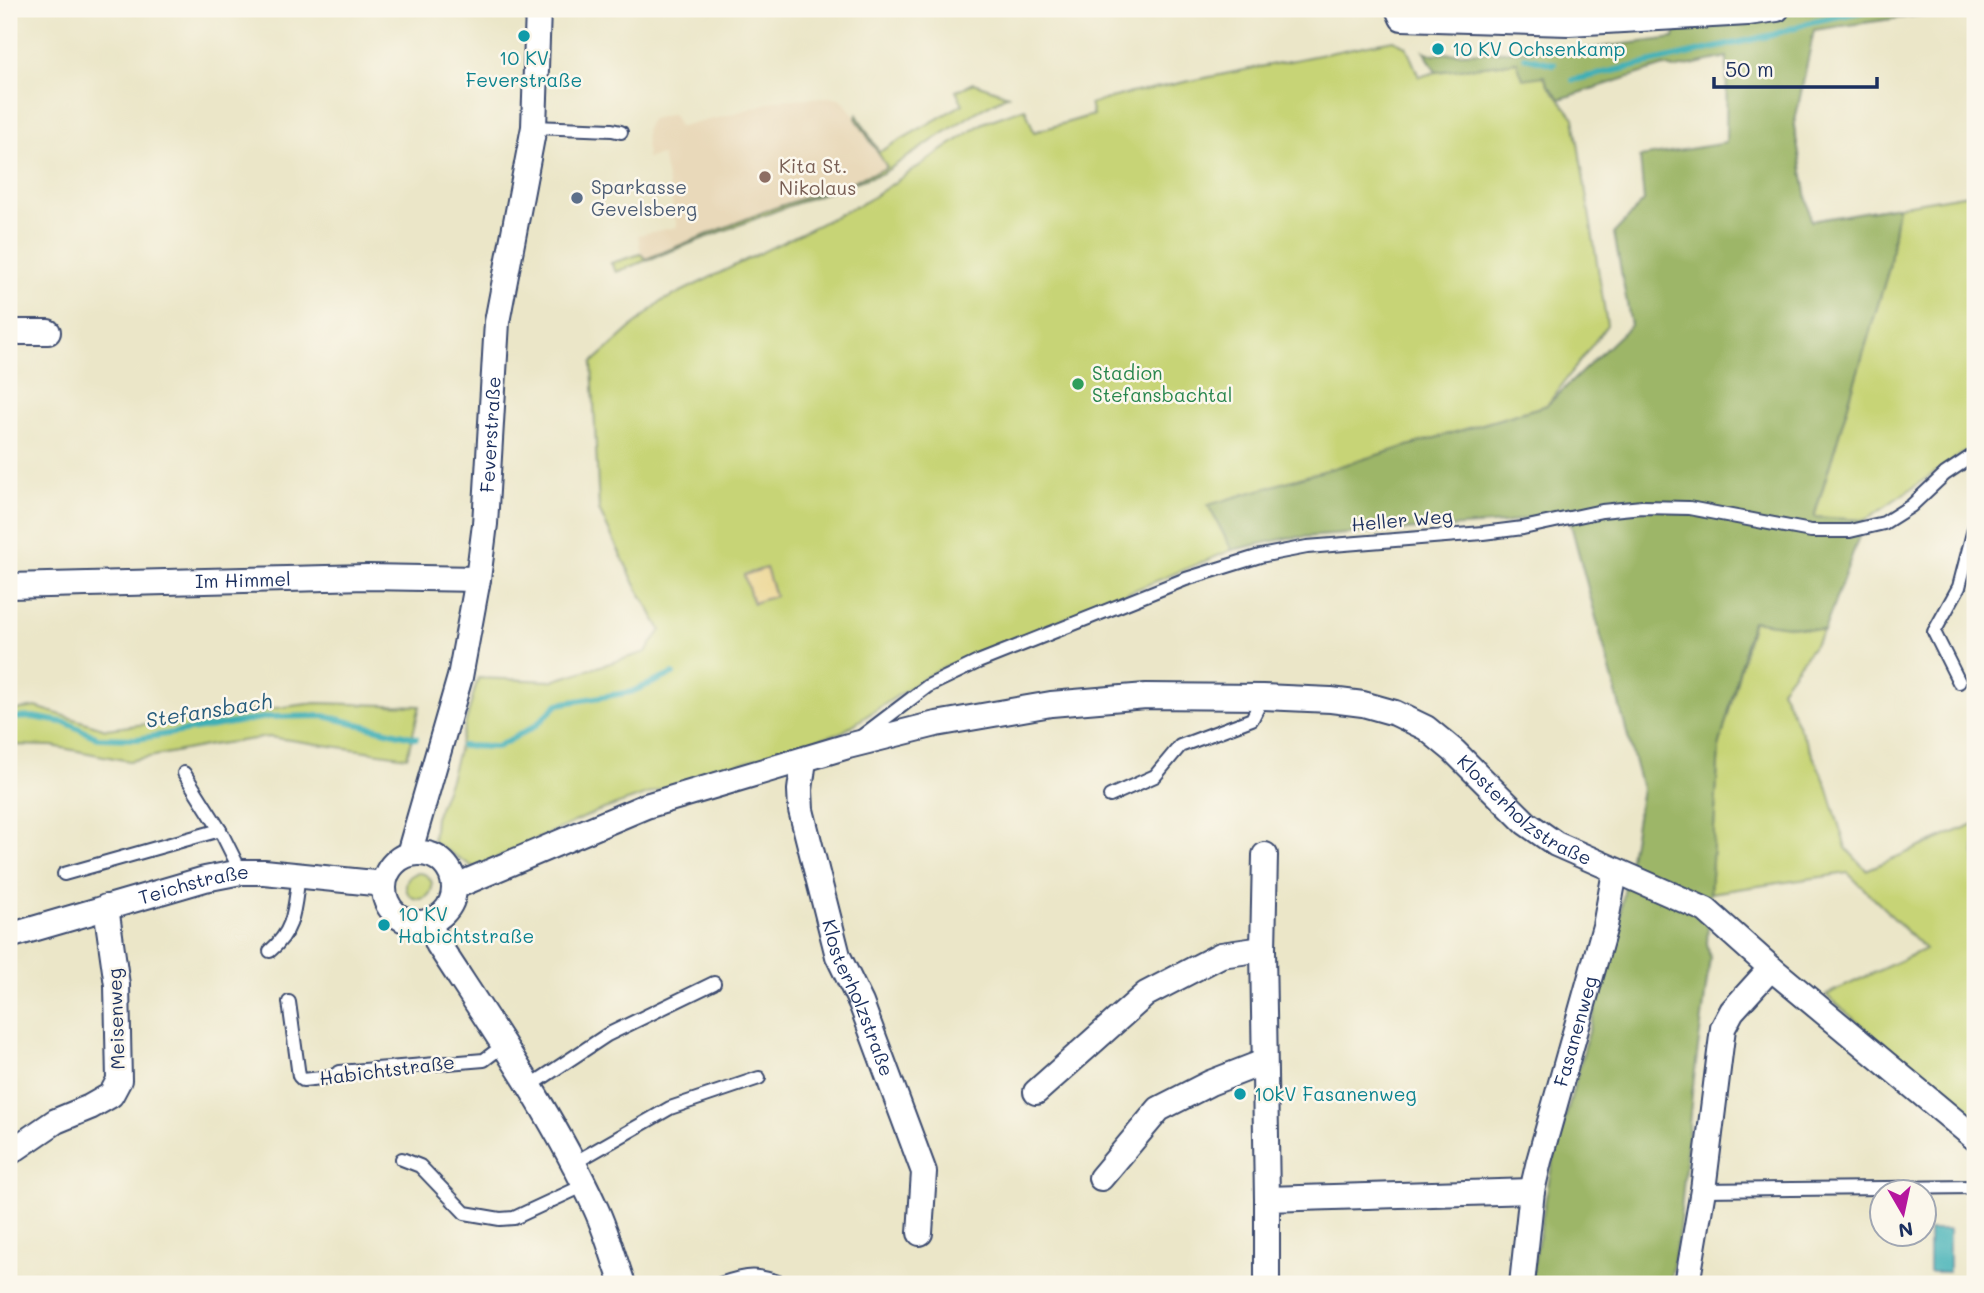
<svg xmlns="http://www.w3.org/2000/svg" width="1984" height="1293" font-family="Mali,sans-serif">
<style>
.built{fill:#e9d9ba}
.green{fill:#c7d476;stroke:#71826a;stroke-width:2}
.forest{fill:#9db667;stroke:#5c7262;stroke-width:2}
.sand{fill:#eeda9e;stroke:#84847e;stroke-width:2}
.water{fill:#3dafb5;stroke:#2c6f8a;stroke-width:2}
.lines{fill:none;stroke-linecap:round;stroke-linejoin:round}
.stream{stroke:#3dafb5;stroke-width:6}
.service-casing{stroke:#3a4a6e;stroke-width:16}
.minor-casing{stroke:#3a4a6e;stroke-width:28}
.service{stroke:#fff;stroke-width:12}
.minor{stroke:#fff;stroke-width:24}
.culture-dot{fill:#0f9aa8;stroke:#fbf7ec;stroke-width:2.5}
.education-dot{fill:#8d6e63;stroke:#fbf7ec;stroke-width:2.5}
.service-dot{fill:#5c6f8a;stroke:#fbf7ec;stroke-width:2.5}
.leisure-dot{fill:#2e9e5b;stroke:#fbf7ec;stroke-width:2.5}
.labels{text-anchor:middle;stroke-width:5;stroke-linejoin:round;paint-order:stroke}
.culture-label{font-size:19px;fill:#0d838f;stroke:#fbf7ec;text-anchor:start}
.education-label{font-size:19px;fill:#785e54;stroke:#fbf7ec;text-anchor:start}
.service-label{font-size:19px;fill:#4e5e75;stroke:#fbf7ec;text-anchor:start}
.leisure-label{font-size:19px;fill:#27864d;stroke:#fbf7ec;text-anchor:start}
.street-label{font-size:19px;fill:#1b2f5e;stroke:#fbf7ec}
.water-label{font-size:21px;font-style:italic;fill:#275c7c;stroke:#fbf7ec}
</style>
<rect width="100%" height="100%" fill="#fbf7ec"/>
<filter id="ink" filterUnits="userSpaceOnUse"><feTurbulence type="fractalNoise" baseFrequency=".0143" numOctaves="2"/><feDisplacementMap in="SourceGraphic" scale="14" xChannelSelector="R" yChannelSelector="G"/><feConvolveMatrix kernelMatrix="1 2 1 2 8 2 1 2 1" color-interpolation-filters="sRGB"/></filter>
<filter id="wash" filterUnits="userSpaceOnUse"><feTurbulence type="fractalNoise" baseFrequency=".00686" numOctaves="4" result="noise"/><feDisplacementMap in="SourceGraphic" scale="28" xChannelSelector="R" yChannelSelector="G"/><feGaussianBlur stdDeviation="1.57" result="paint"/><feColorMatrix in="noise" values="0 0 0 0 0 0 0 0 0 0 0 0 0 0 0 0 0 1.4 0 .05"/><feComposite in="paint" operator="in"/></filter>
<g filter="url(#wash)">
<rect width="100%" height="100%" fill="#ebe6c8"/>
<!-- built -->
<polygon class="built" points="827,97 839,98 844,102 856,118 887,167 882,170 766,211 645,260 641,254 638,235 677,227 662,155 647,158 645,131 651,119 673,114 679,127 726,116 778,100"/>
<!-- green -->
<g class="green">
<polygon points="1393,40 1406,46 1419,77 1436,72 1517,62 1544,75 1548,85 1574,118 1607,325 1547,405 1209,505 1232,550 934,672 842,732 696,777 596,812 475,868 433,842 435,818 450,779 478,678 552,681 646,652 661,630 636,586 599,510 592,363 660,302 867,201 983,123 1025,108 1034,132 1093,115 1090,104 1126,94"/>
<path d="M973,83L1008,95L976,112L883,173L849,184C861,175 875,175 887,167L856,118L857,115L879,152L963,104L956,91Z"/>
<polygon points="847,183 847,185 778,210 616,272 611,263 641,254 646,259 766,211"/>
<polygon points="1975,193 1975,445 1865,520 1814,518 1889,268 1898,206"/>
<polygon points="1753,621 1824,631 1781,689 1826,783 1846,848 1866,870 1974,824 1975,826 1975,1123 1826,995 1925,949 1848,873 1710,893 1719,748"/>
<polygon points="316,703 420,706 407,757 269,737 211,745 129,761 52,746 9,745 9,711 36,707 106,729"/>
<circle cx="419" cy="886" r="13"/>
</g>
<!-- forest -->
<polygon class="forest" points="1679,9 1963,9 1814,30 1794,126 1811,221 1898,206 1889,268 1814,517 1865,520 1824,631 1752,621 1719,748 1707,943 1710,958 1692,1093 1679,1231 1670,1284 1530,1284 1551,1170 1618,926 1642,789 1567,510 1505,523 1288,538 1232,550 1208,505 1547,405 1631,325 1614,233 1644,201 1640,157 1726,143 1727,57 1673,69 1664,66 1560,99 1548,85 1544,76 1523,79 1517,62 1436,72 1424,51 1431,54 1593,48 1674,38"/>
<!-- sand -->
<polygon class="sand" points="766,568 775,596 753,603 744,575"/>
<!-- water -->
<rect class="water" x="1929" y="1230" width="20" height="42"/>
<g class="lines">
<!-- stream -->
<g class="stream">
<polyline points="1525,57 1554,64"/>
<polyline points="1573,80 1772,35 1814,21 1875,9"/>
<polyline points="9,718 33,717 67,723 98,738 137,739 268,717 324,716 416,738"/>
<polyline points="462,746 497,747 535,726 558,704 631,692 673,674"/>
</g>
</g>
</g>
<g filter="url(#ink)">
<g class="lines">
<!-- service casing -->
<g class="service-casing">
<g id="service">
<polyline points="534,127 612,130 621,132"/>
<polyline points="1959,682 1934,632 1959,587 1975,525"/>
<polyline points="862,736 928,686 978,662 1186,579 1260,556 1307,547 1483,533 1523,528 1602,511 1642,507 1689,508 1811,531 1850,531 1884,523 1911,506 1945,474 1975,454"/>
<polyline points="184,773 220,830 241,872"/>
<polyline points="1110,796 1155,776 1180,746 1252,719 1263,697"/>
<polyline points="64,874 220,830"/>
<path d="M270,951C296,929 294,907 299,875"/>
<polyline points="289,1002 299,1076 303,1080 331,1077 340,1072 484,1060 504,1045"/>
<polyline points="530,1086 607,1035 714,983"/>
<polyline points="402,1159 420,1166 465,1213 500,1219 514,1218 585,1185"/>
<polyline points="574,1163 670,1108 759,1078"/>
<polyline points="1703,1190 1975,1187"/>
<path d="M720,1284C748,1274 756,1274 784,1284"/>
</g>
</g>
<!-- minor casing -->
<g class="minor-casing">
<g id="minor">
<polyline points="1398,9 1402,18 1569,23 1748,13 1777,9"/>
<polyline points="9,332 48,332"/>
<path id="s1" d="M9,586L367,577L478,579"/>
<path id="s2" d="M804,760L800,790L801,810L838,956L861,1003L924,1172L920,1233"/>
<circle cx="419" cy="888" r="35"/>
<path id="s3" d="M409,854L460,677L478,579L485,524L497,322L534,127L538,9"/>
<polyline points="1265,855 1263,949 1267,1199"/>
<path id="s4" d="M454,887L646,806L848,746L936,724L1051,704L1146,696L1263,697L1331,700L1363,704L1395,713L1426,728L1454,751L1526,823L1556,844L1706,910L1771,968L1975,1138"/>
<path d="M429,921L438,944C494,1030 553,1115 596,1209C607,1233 614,1259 623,1284"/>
<path id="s5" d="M9,936L205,879L241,872H264L384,884"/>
<polyline points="1036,1092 1146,994 1221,955 1263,949"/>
<polyline points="9,1153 56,1121 90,1107 111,1095 119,1080 117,985 106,907"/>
<polyline points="1101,1178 1159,1109 1210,1083 1264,1062"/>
<polyline points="1267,1284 1267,1199 1532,1191"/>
<path id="s6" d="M1522,1284L1532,1191L1539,1161L1605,926L1615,872"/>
<polyline points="1687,1284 1703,1190 1723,1028 1732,1011 1771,968"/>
</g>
</g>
<!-- service -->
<use href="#service" class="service"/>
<!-- minor -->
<use href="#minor" class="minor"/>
</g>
</g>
<!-- markers -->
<g class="culture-dot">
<circle cx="524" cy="36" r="7"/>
<circle cx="1438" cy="49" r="7"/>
<circle cx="384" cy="925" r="7"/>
<circle cx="1240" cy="1094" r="7"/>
</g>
<circle class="education-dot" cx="765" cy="177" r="7"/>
<circle class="service-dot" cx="577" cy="198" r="7"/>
<circle class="leisure-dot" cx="1078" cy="384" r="7"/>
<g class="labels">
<!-- culture labels -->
<g class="culture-label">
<text x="1452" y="56">10 KV Ochsenkamp</text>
<text x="524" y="65" text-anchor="middle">10 KV<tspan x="524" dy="22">Feverstraße</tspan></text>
<text x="398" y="921">10 KV<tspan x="398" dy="22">Habichtstraße</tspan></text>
<text x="1254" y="1101">10kV Fasanenweg</text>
</g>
<!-- education labels -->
<g class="education-label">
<text x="779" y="173">Kita St.<tspan x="779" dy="22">Nikolaus</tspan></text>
</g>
<!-- service labels -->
<g class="service-label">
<text x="591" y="194">Sparkasse<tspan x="591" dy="22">Gevelsberg</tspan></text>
</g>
<!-- leisure labels -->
<g class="leisure-label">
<text x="1092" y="380">Stadion<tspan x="1092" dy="22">Stefansbachtal</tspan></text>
</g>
<!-- street labels -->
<g class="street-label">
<text dy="7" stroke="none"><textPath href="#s3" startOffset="429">Feverstraße</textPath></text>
<text transform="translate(1402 520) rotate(-5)" y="7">Heller Weg</text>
<text dy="7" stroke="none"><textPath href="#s1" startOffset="234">Im Himmel</textPath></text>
<text dy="7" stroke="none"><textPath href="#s4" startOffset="1136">Klosterholzstraße</textPath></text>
<text dy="7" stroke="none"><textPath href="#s5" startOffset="192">Teichstraße</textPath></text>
<text dy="7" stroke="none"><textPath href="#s2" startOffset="247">Klosterholzstraße</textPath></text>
<text transform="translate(116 1019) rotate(-92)" y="7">Meisenweg</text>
<text dy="7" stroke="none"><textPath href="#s6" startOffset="259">Fasanenweg</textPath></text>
<text transform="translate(387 1070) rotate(-7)" y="7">Habichtstraße</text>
</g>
<!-- water labels -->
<g class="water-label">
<text transform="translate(209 711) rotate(-9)" y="7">Stefansbach</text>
</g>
</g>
<!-- margin -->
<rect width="1984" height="1293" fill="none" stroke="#fbf7ec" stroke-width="35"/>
<!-- north arrow -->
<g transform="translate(1903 1213) rotate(171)"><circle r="33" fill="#fbf7ec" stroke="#a1a7b3" stroke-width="2"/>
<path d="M0-5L12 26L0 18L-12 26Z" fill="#b5179e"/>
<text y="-10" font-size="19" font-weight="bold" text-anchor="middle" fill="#1b2f5e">N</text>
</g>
<!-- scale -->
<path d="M1714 77v10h163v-10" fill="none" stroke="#1b2f5e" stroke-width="3.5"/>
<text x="1725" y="77" font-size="21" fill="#1b2f5e" stroke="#fbf7ec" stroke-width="5" paint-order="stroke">50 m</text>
</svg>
